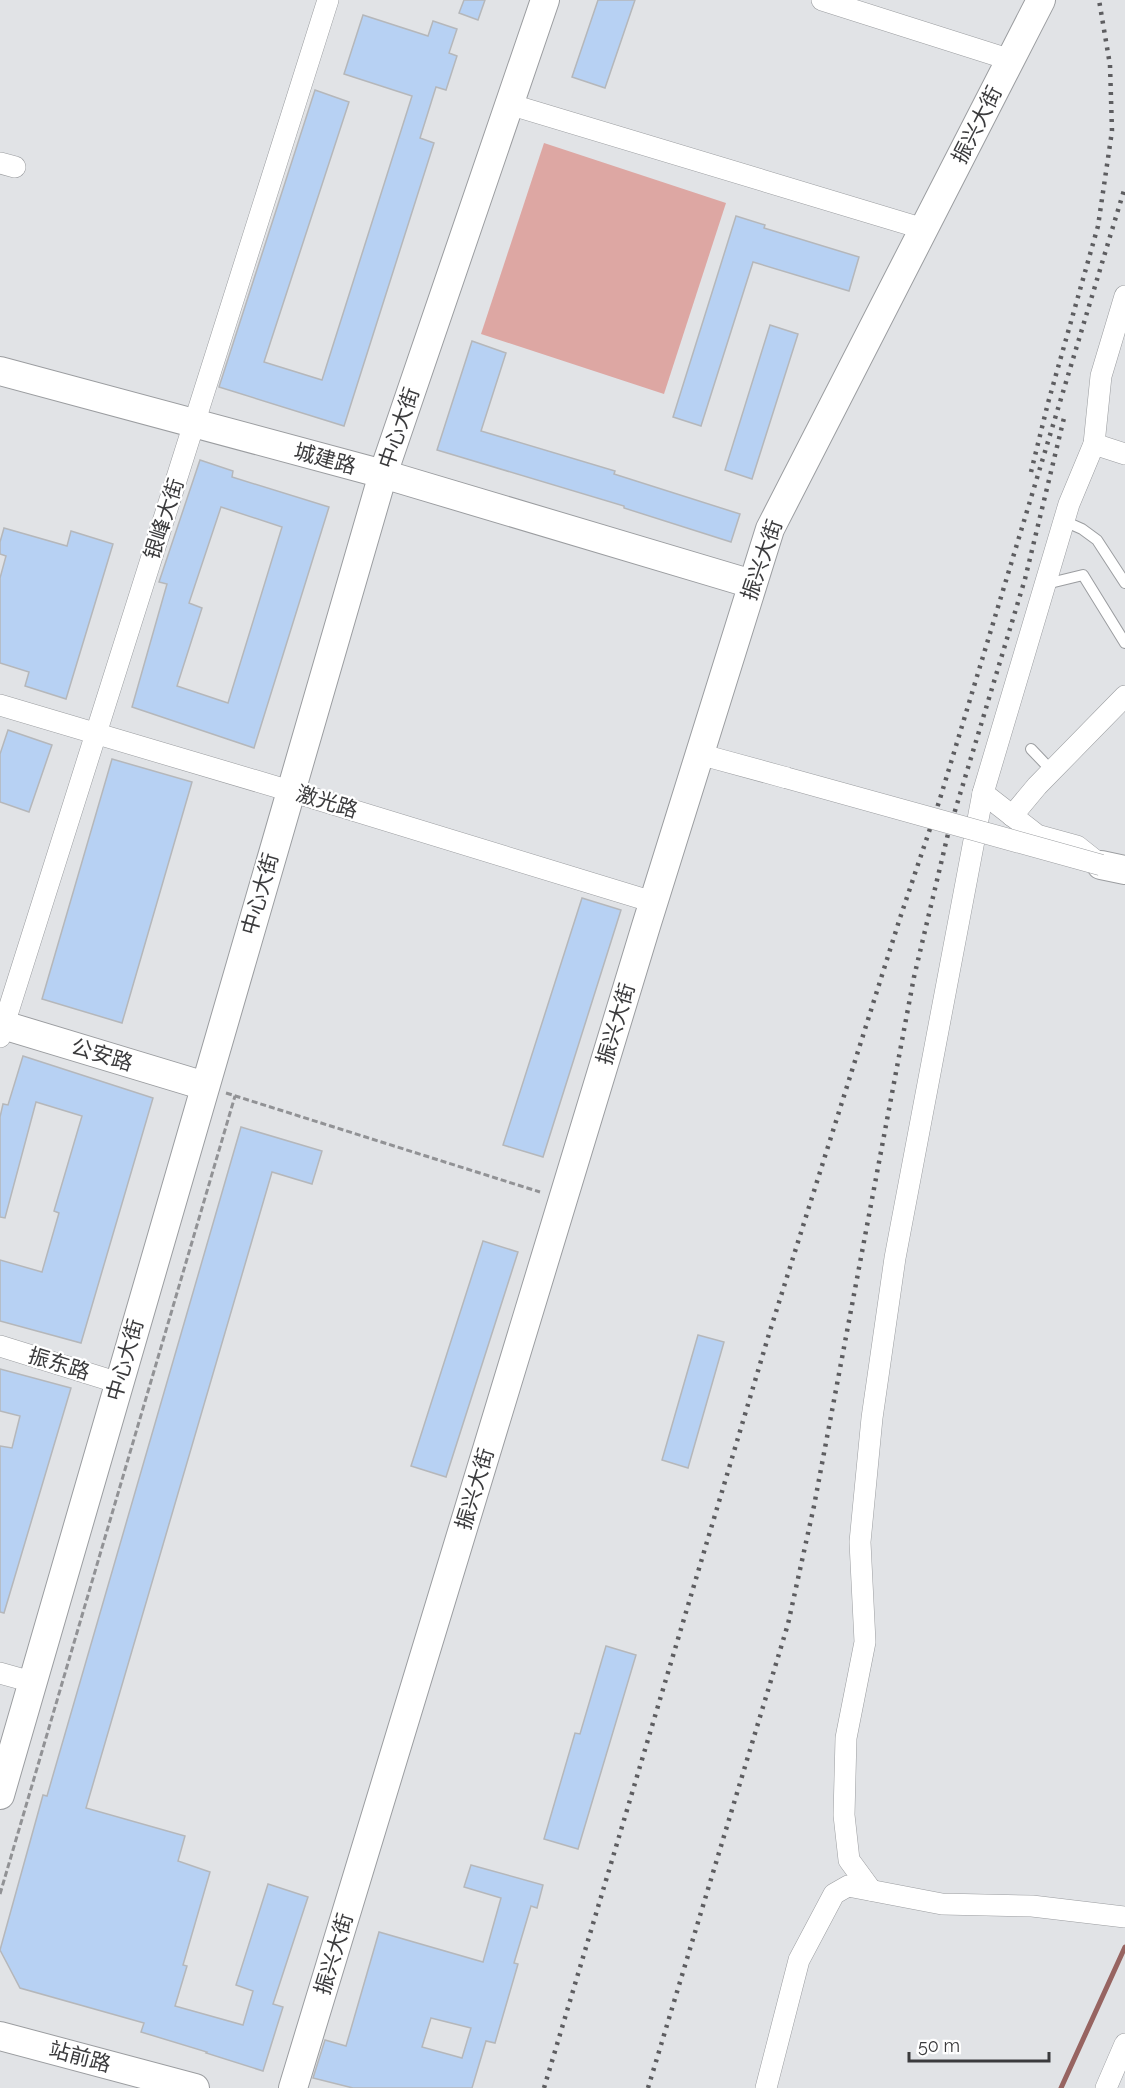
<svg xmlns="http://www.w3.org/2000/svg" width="1125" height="2088" font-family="Raleway,'Noto Sans SC',sans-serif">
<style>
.green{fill:#dda7a3}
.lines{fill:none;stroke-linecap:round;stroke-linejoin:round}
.stream{stroke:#976461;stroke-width:5}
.building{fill:#b7d1f3;stroke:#b5b7ba;stroke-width:1.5;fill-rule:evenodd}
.lane-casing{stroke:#9b9da0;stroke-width:12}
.street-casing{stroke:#9b9da0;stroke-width:22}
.secondary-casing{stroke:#9b9da0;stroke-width:30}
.path{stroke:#919295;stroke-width:3;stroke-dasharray:6 3;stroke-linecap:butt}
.lane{stroke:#fff;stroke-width:10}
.street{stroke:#fff;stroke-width:21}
.secondary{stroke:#fff;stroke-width:28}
.rail{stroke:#5d5d60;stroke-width:4.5;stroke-dasharray:3 6;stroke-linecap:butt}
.street-bridge-casing{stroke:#9b9da0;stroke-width:22;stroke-linecap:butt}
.street-bridge{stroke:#fff;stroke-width:21}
.labels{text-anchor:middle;stroke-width:4.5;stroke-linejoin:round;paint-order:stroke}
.street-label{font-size:21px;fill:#3b3b3d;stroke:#fff}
</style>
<rect width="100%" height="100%" fill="#e1e3e6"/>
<!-- green -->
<polygon class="green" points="544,143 726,203 664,394 481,334"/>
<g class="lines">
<!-- stream -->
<polyline class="stream" points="1061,2088 1125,1947"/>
</g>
<!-- building -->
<g class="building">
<polygon points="464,0 485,0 478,20 459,13"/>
<polygon points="598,0 635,0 605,88 572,77"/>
<polygon points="363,15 428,36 433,21 457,29 449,53 457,56 446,90 436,87 420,138 434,143 344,426 219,387 315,90 349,102 264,362 322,380 412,96 344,74"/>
<polygon points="736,216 765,225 764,228 859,257 849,291 753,262 701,426 673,417"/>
<polygon points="770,325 798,334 752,479 725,470"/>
<polygon points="472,341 506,353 481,431 615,471 614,474 740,514 731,542 624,508 624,506 437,450"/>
<path d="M200,460L233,471L232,477L329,507L254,748L132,707L167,584L159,582ZM221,507L282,527L228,703L177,686L202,608L189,603Z"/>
<polygon points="4,528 67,546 71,531 113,544 66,699 25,686 29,672 0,663 0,578 6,556 0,554 0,542"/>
<polygon points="8,730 52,745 29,812 0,802 0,754"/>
<polygon points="112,759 192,782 122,1023 42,999"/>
<polygon points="582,898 621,910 543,1157 503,1145"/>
<polygon points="23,1056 153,1098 81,1343 0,1321 0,1260 42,1272 59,1213 54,1211 82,1116 36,1102 5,1218 0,1217 0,1117 3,1104 8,1105"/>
<polygon points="241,1127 322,1151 312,1184 272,1172 86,1808 185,1836 178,1861 210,1872 183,1965 187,1966 175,2006 243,2025 253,1991 236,1985 268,1884 308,1897 273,2004 283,2007 263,2071 206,2053 207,2052 141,2032 144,2023 20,1988 0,1950 43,1795 47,1796"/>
<polygon points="483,1241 518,1252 446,1477 411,1466"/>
<polygon points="698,1335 724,1342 688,1468 662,1460"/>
<polygon points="0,1369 71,1388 4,1613 0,1612 0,1446 12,1448 20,1416 0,1411"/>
<polygon points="606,1646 636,1655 578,1849 544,1839 575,1733 580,1734"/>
<path d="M471,1865L543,1885L537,1908L531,1906L514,1963L518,1964L495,2043L486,2041L472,2088H353L313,2078L325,2040L346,2046L379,1932L483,1962L501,1898L464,1887ZM431,2018L471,2028L462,2058L422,2047Z"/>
</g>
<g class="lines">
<!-- lane casing -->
<g class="lane-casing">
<g id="lane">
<polyline points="1064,521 1082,529 1097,540 1125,583"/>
<polyline points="1046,584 1083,575 1125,643"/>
<polyline points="1031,749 1052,771"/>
</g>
</g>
<!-- street casing -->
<g class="street-casing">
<g id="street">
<polyline points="822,0 1011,60"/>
<polyline points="509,104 924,229"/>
<polyline points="0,163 15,167"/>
<polyline points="1094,444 1125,454"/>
<polyline points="0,705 290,791 653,902"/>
<polyline points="699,754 787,778"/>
<polyline points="1012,816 1037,786 1125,696"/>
<polyline points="1101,865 1077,846 1037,835 983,793 1069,504 1094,444 1101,376 1125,296"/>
<polyline points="0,1037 328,0"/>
<polyline points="0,1346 119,1383"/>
<polyline points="0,1673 32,1682"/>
<polyline points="871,1890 849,1860 844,1815 846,1738 865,1642 860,1542 872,1418 895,1258 983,793"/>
<polyline points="766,2088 799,1960 834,1894 848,1886 942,1904 1032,1906 1125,1917"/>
<polyline points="1106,2088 1125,2044"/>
</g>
</g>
<!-- secondary casing -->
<g class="secondary-casing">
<g id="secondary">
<polyline points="0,371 383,474 752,584"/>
<polyline points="1101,865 1125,870"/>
<polyline points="0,1024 205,1086"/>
<polyline points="0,1795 383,474 545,0"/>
<polyline points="0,2036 195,2088"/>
<polyline points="293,2088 646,926 770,529 1041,0"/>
</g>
</g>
<!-- path -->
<g class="path">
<polyline points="226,1093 540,1192"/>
<polyline points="0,1894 235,1096"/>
</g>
<!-- lane -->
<use href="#lane" class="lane"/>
<!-- street -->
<use href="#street" class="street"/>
<!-- secondary -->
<use href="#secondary" class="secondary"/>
<!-- rail -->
<g class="rail">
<polyline points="1031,472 1048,403 1098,226 1112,131 1110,65 1099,0"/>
<polyline points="544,2088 769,1334 900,918 939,802 1125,187"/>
<polyline points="648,2088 788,1624 814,1506 914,977 948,834 1025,579 1064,418"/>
</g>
<!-- street-bridge casing -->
<g class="street-bridge-casing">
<polyline id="street-bridge" points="787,778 1101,865"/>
</g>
<!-- street-bridge -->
<use href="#street-bridge" class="street-bridge"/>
</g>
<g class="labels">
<!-- street labels -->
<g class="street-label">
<text transform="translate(977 125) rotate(-63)" y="7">振兴大街</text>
<text transform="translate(399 428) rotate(-71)" y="7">中心大街</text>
<text transform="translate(325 459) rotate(15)" y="7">城建路</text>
<text transform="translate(164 519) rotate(-72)" y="7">银峰大街</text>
<text transform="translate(762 560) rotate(-71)" y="7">振兴大街</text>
<text transform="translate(327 802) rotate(17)" y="7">激光路</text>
<text transform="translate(260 894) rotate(-74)" y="7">中心大街</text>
<text transform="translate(616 1024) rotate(-73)" y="7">振兴大街</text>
<text transform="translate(102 1055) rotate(17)" y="7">公安路</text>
<text transform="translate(125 1360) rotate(-74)" y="7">中心大街</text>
<text transform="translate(59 1364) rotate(17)" y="7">振东路</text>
<text transform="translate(475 1489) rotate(-73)" y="7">振兴大街</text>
<text transform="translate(334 1954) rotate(-73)" y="7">振兴大街</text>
<text transform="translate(80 2057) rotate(15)" y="7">站前路</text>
</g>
</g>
<!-- scale -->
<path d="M909 2052v9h140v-9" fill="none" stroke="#3b3b3d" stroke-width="3"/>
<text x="918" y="2052" font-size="18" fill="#3b3b3d" stroke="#ffffff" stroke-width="4.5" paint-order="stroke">50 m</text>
</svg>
